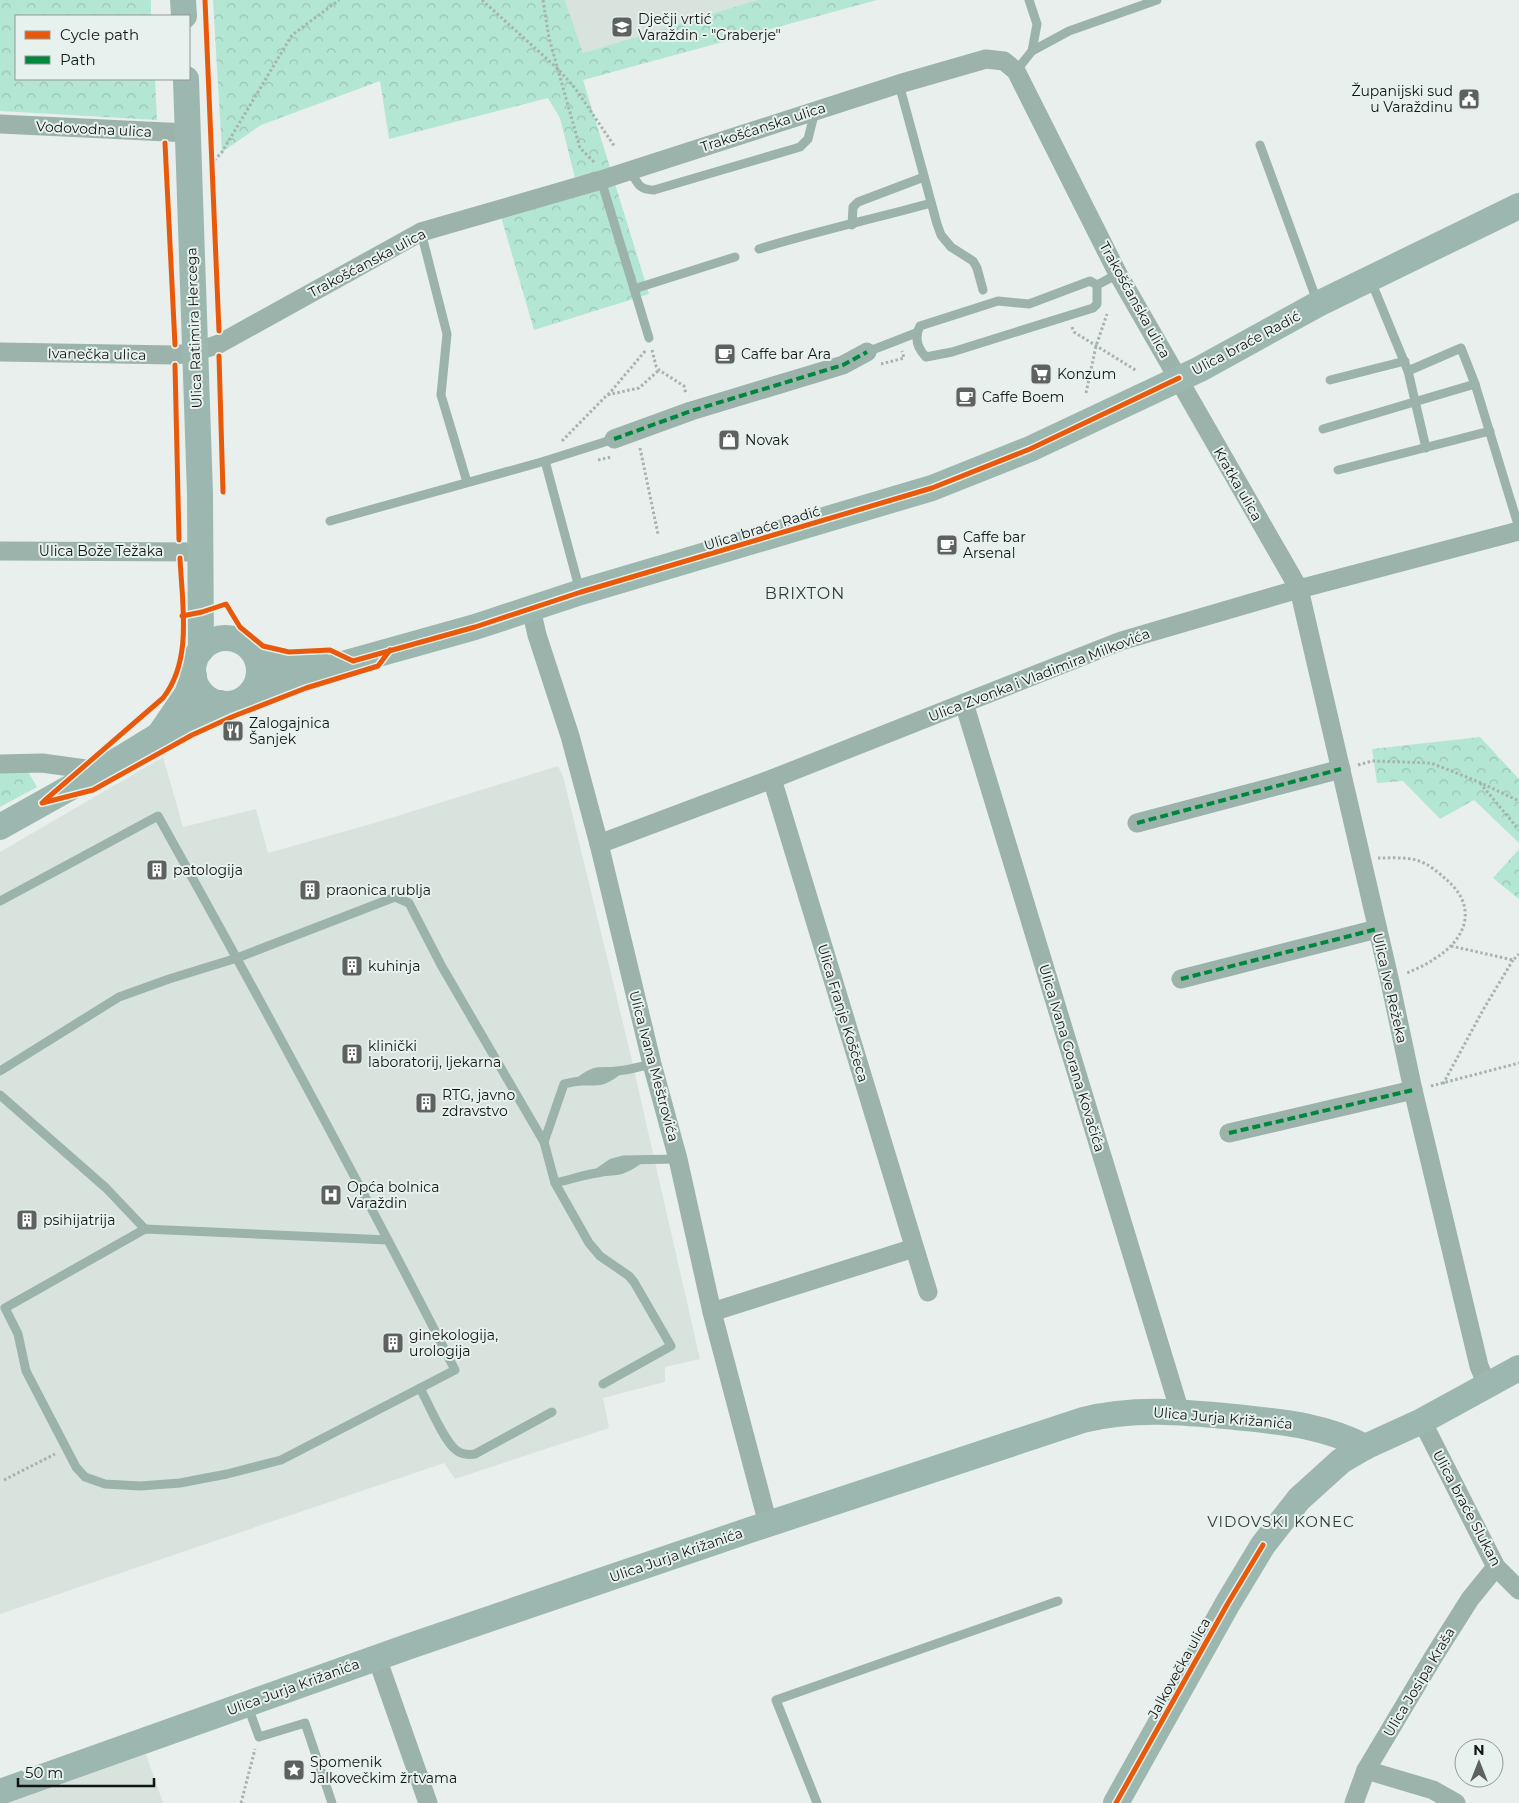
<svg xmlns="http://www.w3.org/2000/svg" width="1519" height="1803" font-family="Montserrat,sans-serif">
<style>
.built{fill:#d8e3de}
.park{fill:url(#park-crowns)}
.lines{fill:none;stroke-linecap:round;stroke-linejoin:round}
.path{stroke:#a6b3ae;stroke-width:3;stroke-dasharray:2.5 2.5;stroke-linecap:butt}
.lane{stroke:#9bb3ab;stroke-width:9}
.street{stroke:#9bb3ab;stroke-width:19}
.secondary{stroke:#9cb7af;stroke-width:26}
.quiet{stroke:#00873e;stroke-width:4;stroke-dasharray:8 4;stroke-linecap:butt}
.cycleway-casing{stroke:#e7f1ed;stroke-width:8}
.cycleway{stroke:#e8590c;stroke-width:5}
.labels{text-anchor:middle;stroke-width:4;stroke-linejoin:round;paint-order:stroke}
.poi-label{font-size:14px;fill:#121514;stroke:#e7f1ed;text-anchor:start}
.street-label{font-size:14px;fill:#121514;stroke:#e7f1ed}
.neighbourhood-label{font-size:15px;letter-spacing:1px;fill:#333b38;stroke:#e7f1ed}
.quarter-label{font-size:16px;letter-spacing:1px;fill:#333b38;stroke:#e7f1ed}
</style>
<defs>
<pattern id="park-crowns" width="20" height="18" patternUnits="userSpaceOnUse" patternTransform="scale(1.25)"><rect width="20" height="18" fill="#b4e6d4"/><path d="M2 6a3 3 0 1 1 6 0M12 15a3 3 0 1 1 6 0" fill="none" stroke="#9ac4b5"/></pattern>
</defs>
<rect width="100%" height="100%" fill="#e9efec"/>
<!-- built -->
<g class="built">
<polygon points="565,0 757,0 583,53"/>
<polygon points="163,757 183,827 256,809 268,853 378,822 558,766 563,776 629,1048 700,1359 665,1367 665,1382 603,1398 609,1428 455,1479 444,1463 0,1614 0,852"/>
<polygon points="146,1754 163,1803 9,1803"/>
</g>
<!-- park -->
<g class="park">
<polygon points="0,0 151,0 151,16 16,16 16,79 155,79 157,120 0,111"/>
<polygon points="213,0 565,0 583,53 757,0 877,0 583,80 649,294 534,330 499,210 577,186 560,118 548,98 389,139 380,81 261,125 222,152"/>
<polygon points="1480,737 1519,779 1519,843 1474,800 1440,819 1403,781 1377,783 1372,749"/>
<polygon points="0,770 27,770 37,787 0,807"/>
<polygon points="1519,849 1519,899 1493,878"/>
</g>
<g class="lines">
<!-- path -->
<g class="path">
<polyline points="482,0 558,69 575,88 615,147"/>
<polyline points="543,0 549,38 580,148 595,163"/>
<polyline points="211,164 222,152 292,35 339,0"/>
<polyline points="1072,327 1074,332 1137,371"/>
<polyline points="652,350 656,366 659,370 684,386 686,394"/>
<polyline points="881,364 904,358 902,351"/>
<polyline points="1086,393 1096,346 1107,314"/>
<polyline points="608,395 646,350"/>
<polyline points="562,441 607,395 639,388 659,370"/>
<polyline points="640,448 658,534"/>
<polyline points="598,460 611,457"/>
<polyline points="1358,765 1372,761 1431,763 1479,782 1519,801"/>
<polyline points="1480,783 1519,830"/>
<path d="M1378,858C1390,858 1405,857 1416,860C1428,863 1439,873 1448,881C1478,908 1466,940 1434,959C1426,965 1416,969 1407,973"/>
<polyline points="1451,946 1513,960 1519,954"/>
<polyline points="1443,1084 1483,1010 1513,960"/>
<polyline points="1431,1086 1519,1063"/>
<polyline points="4,1480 55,1454"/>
<polyline points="241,1803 255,1749"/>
</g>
<!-- lane -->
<g class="lane">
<polyline points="1032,51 1069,31 1157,0"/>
<polyline points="1016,71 1032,51 1037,24 1029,0"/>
<polyline points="899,84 937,224 941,235 951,247 973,261 977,268 983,290"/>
<polyline points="1260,145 1317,301"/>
<path d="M630,170C637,182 638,190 654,190L800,147L808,139L815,111"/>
<polyline points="601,180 649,338"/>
<polyline points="852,225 853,207 858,202 924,177"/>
<polyline points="421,232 447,334 441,395 467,482"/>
<path d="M759,249C816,231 874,219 931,203"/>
<path d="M1090,281L1097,285V304L1093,308L952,352L926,357C917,348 914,338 920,326L998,301L1029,304Z"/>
<polyline points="1371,281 1408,371 1426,448"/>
<polyline points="1097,285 1118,274"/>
<polyline points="634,289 735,257"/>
<polyline points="867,352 916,333"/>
<polyline points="1408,371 1461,348 1475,384"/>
<polyline points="1330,380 1405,361"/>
<polyline points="1323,429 1475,384 1519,528"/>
<polyline points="545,461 614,439"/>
<polyline points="1338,470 1490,431"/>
<polyline points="330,521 545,461 580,591"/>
<path d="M0,901L158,816C260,999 360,1183 455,1370L281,1460L227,1474L180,1483L140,1486L105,1484L85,1477L76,1467L26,1371L18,1334L5,1308L145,1229L388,1240"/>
<polyline points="0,1071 119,997 169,979 237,958 395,897 409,903 441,965 544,1142 555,1183 589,1243 600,1256 629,1276 634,1282 671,1346 603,1384"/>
<path d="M580,1081C597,1068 600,1073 617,1071C629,1070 641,1066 652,1064"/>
<polyline points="0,1095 106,1188 145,1229"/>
<path d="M544,1142L564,1084C570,1083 576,1081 581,1081C597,1081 602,1083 616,1072"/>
<polyline points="599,1172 612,1163 623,1160 678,1159"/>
<path d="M555,1183C569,1180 583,1175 597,1173C616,1169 618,1174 637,1161"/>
<path d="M420,1388C428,1403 444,1441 456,1450C462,1455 468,1455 475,1454L552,1412"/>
<polyline points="248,1707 259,1737 305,1723 332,1803"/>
<polyline points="817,1803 776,1700 1058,1601"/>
</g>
<!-- street -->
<g class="street">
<polyline points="0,124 188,133"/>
<polyline points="0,352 175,355 195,352 219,344 421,232 601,180 899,84 986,59 1004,61 1016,71 1118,274 1299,589 1390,982 1413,1090 1479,1366 1487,1385"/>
<polyline points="614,439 691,411 843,365 867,352"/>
<polyline points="0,551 201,552"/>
<polyline points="531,609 537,635 570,736 599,844 652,1064 678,1159 712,1312 768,1524"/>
<polyline points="964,703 1180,1412"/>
<polyline points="0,764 42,763 100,771"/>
<polyline points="772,779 928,1292"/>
<polyline points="1137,823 1341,769"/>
<polyline points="599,844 772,779 1121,641 1299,589 1519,531"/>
<polyline points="1181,979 1377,929"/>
<polyline points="1229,1133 1413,1090"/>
<polyline points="712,1312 914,1248"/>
<polyline points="1422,1421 1496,1567 1519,1590"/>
<polyline points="377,1658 428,1803"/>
<polyline points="1366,1770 1433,1790 1456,1803"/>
<polyline points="1354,1803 1366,1770 1434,1656 1470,1599 1496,1567"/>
</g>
<!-- secondary -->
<g class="secondary">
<polyline points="183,0 184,16"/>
<polyline points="186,79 200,494 201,650"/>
<circle cx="226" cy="671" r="33"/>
<polyline points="251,648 269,663 321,665"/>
<polyline points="248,696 266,688 291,682 339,665 475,627 581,592 932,488 1030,449 1200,369 1318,304 1519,206"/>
<polyline points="159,735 187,694 194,676"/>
<polyline points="0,827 100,771 159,735 185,725 220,703"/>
<path d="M0,1792L410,1646L750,1530L1083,1420C1134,1407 1184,1412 1235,1417C1281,1422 1324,1425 1365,1447"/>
<polyline points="1116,1803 1228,1603 1263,1545 1299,1499 1341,1461 1365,1447 1422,1421 1519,1368"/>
</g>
<!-- quiet -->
<g class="quiet">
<polyline points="614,439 691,411 843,365 867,352"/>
<polyline points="1137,823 1341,769"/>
<polyline points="1181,979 1377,929"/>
<polyline points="1229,1133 1413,1090"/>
</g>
<!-- cycleway casing -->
<g class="cycleway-casing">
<g id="cycleway">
<polyline points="205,0 219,331"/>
<polyline points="165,143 175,345"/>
<polyline points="219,356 223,492"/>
<polyline points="175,365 179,540"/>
<polyline points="182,616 202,612 226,604 240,627 263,646 289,652 330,650 353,661 475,627 581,592 932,488 1030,449 1179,378"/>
<path d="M44,801L163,698C193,660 182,604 180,558"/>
<polyline points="42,803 93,790 192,735 234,716 306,688 378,666 390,650"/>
<polyline points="1116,1803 1228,1603 1263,1545"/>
</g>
</g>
<!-- cycleway -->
<use href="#cycleway" class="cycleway"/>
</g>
<!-- icons -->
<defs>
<g id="school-square" transform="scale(1.125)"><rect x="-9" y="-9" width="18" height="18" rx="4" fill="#5d6160" stroke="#e7f1ed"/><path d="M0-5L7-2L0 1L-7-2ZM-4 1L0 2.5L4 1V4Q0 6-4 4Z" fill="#fff"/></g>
<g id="civic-square" transform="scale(1.125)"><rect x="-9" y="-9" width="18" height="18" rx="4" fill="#5d6160" stroke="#e7f1ed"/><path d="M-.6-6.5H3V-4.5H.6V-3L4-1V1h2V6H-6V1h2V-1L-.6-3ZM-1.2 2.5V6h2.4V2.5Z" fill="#fff"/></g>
<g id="cafe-square" transform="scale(1.125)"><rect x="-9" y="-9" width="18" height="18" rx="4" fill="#5d6160" stroke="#e7f1ed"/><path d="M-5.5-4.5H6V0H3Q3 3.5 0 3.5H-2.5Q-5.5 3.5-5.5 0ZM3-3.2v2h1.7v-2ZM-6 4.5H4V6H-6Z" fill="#fff"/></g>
<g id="supermarket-square" transform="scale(1.125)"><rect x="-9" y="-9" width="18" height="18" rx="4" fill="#5d6160" stroke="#e7f1ed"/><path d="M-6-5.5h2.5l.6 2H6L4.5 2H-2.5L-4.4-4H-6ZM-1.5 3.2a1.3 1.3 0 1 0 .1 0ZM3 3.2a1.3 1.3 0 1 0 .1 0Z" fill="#fff"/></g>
<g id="shop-square" transform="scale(1.125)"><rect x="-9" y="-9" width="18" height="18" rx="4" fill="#5d6160" stroke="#e7f1ed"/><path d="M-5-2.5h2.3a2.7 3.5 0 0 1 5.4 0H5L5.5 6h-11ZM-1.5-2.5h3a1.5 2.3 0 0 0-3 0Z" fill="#fff"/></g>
<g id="restaurant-square" transform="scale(1.125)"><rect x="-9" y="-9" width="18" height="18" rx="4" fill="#5d6160" stroke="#e7f1ed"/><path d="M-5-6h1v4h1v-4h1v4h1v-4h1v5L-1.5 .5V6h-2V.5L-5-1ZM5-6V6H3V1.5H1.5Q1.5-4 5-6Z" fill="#fff"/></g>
<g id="building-square" transform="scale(1.125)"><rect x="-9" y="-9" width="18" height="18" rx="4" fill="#5d6160" stroke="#e7f1ed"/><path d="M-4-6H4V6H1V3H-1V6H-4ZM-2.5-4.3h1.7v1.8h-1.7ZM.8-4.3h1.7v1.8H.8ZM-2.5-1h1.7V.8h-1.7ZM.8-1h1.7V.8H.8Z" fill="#fff"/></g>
<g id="hospital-square" transform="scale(1.125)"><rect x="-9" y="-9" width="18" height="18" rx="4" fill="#5d6160" stroke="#e7f1ed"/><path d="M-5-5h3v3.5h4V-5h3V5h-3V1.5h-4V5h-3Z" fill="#fff"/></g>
<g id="sight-square" transform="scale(1.125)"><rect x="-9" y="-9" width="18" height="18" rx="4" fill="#5d6160" stroke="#e7f1ed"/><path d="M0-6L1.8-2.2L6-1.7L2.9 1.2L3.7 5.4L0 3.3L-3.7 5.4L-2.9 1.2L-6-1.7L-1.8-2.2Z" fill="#fff"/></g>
</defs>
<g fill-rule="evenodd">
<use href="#school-square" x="622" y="27"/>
<use href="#civic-square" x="1469" y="99"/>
<use href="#cafe-square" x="725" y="354"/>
<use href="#supermarket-square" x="1041" y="374"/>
<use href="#cafe-square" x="966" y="397"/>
<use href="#shop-square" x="729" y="440"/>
<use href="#cafe-square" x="947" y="545"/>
<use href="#restaurant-square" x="233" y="731"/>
<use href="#building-square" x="157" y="870"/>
<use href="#building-square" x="310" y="890"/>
<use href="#building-square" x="352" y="966"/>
<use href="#building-square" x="352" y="1054"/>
<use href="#building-square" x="426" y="1103"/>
<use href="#hospital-square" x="331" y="1195"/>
<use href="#building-square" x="27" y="1220"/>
<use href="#building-square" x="393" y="1343"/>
<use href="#sight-square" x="294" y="1770"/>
</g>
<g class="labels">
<!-- poi labels -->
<g class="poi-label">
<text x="638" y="24">Dječji vrtić<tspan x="638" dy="16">Varaždin - "Graberje"</tspan></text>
<text x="1453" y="96" text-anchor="end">Županijski sud<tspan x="1453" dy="16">u Varaždinu</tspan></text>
<text x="741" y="359">Caffe bar Ara</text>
<text x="1057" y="379">Konzum</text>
<text x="982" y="402">Caffe Boem</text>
<text x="745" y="445">Novak</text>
<text x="963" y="542">Caffe bar<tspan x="963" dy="16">Arsenal</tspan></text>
<text x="249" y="728">Zalogajnica<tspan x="249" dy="16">Šanjek</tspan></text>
<text x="173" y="875">patologija</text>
<text x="326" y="895">praonica rublja</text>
<text x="368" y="971">kuhinja</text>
<text x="368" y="1051">klinički<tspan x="368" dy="16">laboratorij, ljekarna</tspan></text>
<text x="442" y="1100">RTG, javno<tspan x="442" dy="16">zdravstvo</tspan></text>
<text x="347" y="1192">Opća bolnica<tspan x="347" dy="16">Varaždin</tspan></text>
<text x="43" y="1225">psihijatrija</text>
<text x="409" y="1340">ginekologija,<tspan x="409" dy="16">urologija</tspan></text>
<text x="310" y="1767">Spomenik<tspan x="310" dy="16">Jalkovečkim žrtvama</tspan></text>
</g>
<!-- street labels -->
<g class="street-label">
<text transform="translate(763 127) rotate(-18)" y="5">Trakošćanska ulica</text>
<text transform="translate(94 129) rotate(3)" y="5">Vodovodna ulica</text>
<text transform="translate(367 263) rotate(-28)" y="5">Trakošćanska ulica</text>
<text transform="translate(1135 300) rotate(61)" y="5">Trakošćanska ulica</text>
<text transform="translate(194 328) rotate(-92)" y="5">Ulica Ratimira Hercega</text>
<text transform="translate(1246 343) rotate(-28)" y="5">Ulica braće Radić</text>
<text transform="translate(97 354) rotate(1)" y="5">Ivanečka ulica</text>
<text transform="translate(1238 484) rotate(60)" y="5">Kratka ulica</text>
<text transform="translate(762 528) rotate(-17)" y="5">Ulica braće Radić</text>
<text x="101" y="556">Ulica Bože Težaka</text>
<text transform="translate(1039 675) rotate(-21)" y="5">Ulica Zvonka i Vladimira Milkovića</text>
<text transform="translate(1390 988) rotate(77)" y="5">Ulica Ive Režeka</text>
<text transform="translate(843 1013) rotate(73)" y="5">Ulica Franje Koščeca</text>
<text transform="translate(1072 1058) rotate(73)" y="5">Ulica Ivana Gorana Kovačića</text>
<text transform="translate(654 1066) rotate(75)" y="5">Ulica Ivana Meštrovića</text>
<text transform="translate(1223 1418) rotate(5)" y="5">Ulica Jurja Križanića</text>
<text transform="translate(1467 1508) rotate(62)" y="5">Ulica braće Slukan</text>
<text transform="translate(676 1555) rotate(-19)" y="5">Ulica Jurja Križanića</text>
<text transform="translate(1179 1668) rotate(-61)" y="5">Jalkovečka ulica</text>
<text transform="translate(1419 1682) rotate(-59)" y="5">Ulica Josipa Kraša</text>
<text transform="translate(293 1687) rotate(-20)" y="5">Ulica Jurja Križanića</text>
</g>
<!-- neighbourhood labels -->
<g class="neighbourhood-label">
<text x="1281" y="1527">VIDOVSKI KONEC</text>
</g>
<!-- quarter labels -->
<g class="quarter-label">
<text x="805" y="599">BRIXTON</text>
</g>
</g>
<!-- legend -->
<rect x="15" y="15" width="175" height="65" fill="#e7f1ed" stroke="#929996"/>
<rect x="25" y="31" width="25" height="8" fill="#e8590c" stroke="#929996"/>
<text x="60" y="40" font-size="15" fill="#121514">Cycle path</text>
<rect x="25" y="56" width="25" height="8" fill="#00873e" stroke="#929996"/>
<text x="60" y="65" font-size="15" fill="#121514">Path</text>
<!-- north arrow -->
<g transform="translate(1479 1763)"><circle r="24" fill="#e7f1ed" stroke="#929996"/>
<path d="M0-4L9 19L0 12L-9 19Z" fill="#5d6160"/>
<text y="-8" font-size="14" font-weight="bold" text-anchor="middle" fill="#121514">N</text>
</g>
<!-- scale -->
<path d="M18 1778v8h136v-8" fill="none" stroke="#121514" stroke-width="2.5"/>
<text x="25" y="1778" font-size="15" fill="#121514" stroke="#e7f1ed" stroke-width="4" paint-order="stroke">50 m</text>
</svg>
